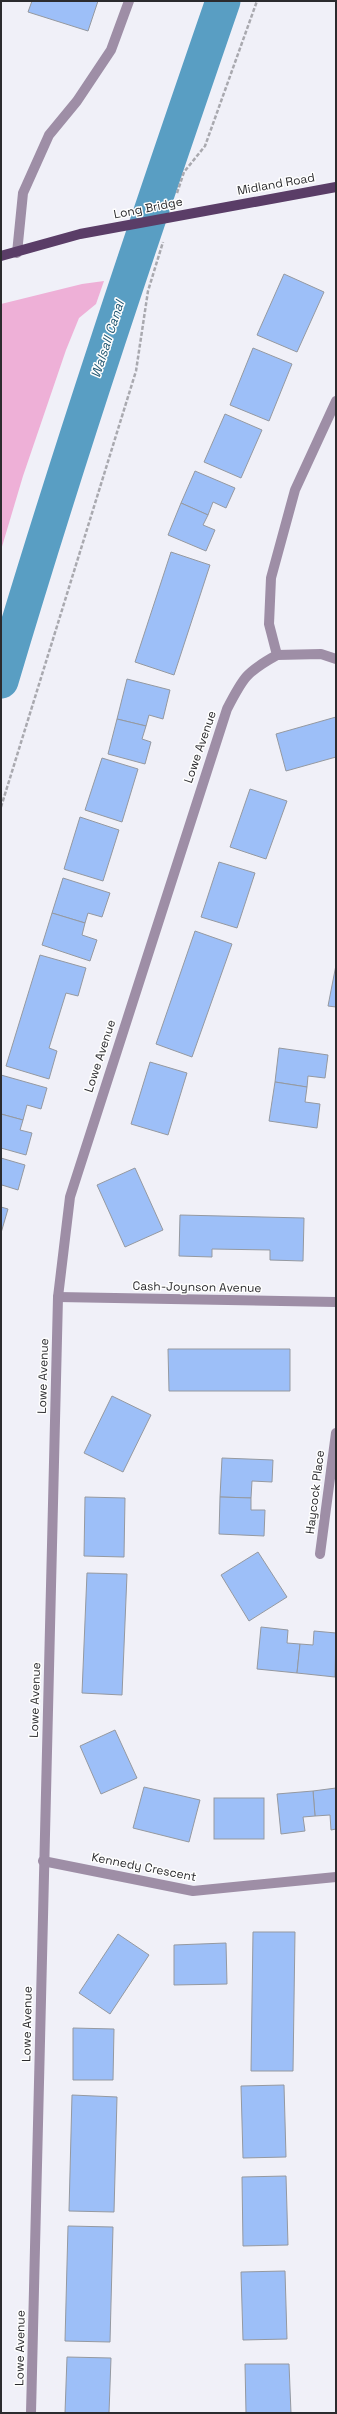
<svg xmlns="http://www.w3.org/2000/svg" width="337" height="2414" font-family="'Space Grotesk',sans-serif">
<style>
.green{fill:#eeb0d7}
.lines{fill:none;stroke-linecap:round;stroke-linejoin:round}
.canal{stroke:#599ec3;stroke-width:35}
.building{fill:#9dbff8;stroke:#9599a0}
.path{stroke:#a9a9af;stroke-width:2.5;stroke-dasharray:4 2;stroke-linecap:butt}
.lane{stroke:#9e8ea6;stroke-width:10}
.street{stroke:#9e8ea6;stroke-width:10}
.primary{stroke:#5a3d67;stroke-width:10}
.labels{text-anchor:middle;stroke-width:3;stroke-linejoin:round;paint-order:stroke}
.street-label{font-size:12px;fill:#2b2b2e;stroke:#fefefe}
.water-label{font-size:13px;font-style:italic;fill:#225873;stroke:#fefefe}
</style>
<rect width="100%" height="100%" fill="#f0f0f8"/>
<!-- green -->
<polygon class="green" points="104,281 96,304 79,318 66,350 23,476 1,550 1,304 82,284"/>
<g class="lines">
<!-- canal -->
<path class="canal" d="M1,681C69,452 145,227 223,1"/>
</g>
<!-- building -->
<g class="building">
<polygon points="32,1 98,1 88,31 28,12"/>
<polygon points="284,274 324,292 297,352 257,335"/>
<polygon points="253,348 292,364 269,421 230,405"/>
<polygon points="225,414 262,430 241,478 204,462"/>
<polygon points="195,471 235,488 226,508 213,502 208,515 181,503"/>
<polygon points="181,503 208,515 203,525 215,530 206,551 168,535"/>
<polygon points="171,552 210,565 174,675 135,662"/>
<polygon points="127,679 170,690 163,719 149,715 146,726 117,719"/>
<polygon points="336,717 336,757 286,771 276,734"/>
<polygon points="117,719 146,726 142,739 151,742 145,764 108,754"/>
<polygon points="102,758 138,769 122,822 85,810"/>
<polygon points="250,789 287,801 266,859 230,847"/>
<polygon points="80,817 119,830 103,881 64,869"/>
<polygon points="219,862 255,873 237,928 201,917"/>
<polygon points="63,878 110,893 102,917 88,913 85,923 52,913"/>
<polygon points="52,913 85,923 82,935 97,940 90,961 42,945"/>
<polygon points="195,931 232,944 192,1057 156,1044"/>
<polygon points="40,955 86,968 78,996 66,993 49,1048 57,1051 49,1079 6,1066"/>
<polygon points="336,965 336,1007 328,1006"/>
<polygon points="279,1048 328,1055 325,1078 308,1076 307,1087 275,1082"/>
<polygon points="150,1062 187,1073 168,1135 131,1124"/>
<polygon points="1,1075 47,1088 41,1109 27,1105 23,1120 1,1114"/>
<polygon points="275,1082 307,1087 305,1102 320,1104 317,1128 269,1121"/>
<polygon points="1,1114 23,1120 20,1130 32,1133 26,1155 1,1148"/>
<polygon points="1,1158 25,1165 18,1190 2,1185 1,1188"/>
<polygon points="135,1168 163,1230 125,1247 97,1185"/>
<polygon points="1,1207 8,1209 1,1233"/>
<polygon points="180,1215 304,1218 303,1261 270,1260 270,1250 212,1249 212,1257 179,1256"/>
<polygon points="168,1349 290,1349 290,1391 169,1391"/>
<polygon points="112,1396 151,1415 123,1472 84,1453"/>
<polygon points="222,1458 273,1460 272,1482 252,1481 251,1498 220,1497"/>
<polygon points="85,1497 125,1498 124,1557 84,1556"/>
<polygon points="220,1497 251,1498 251,1510 265,1510 264,1536 219,1534"/>
<polygon points="258,1552 287,1597 249,1621 221,1575"/>
<polygon points="87,1573 127,1574 122,1695 82,1693"/>
<polygon points="261,1627 288,1630 287,1643 300,1644 297,1673 257,1669"/>
<polygon points="314,1631 336,1633 335,1677 297,1673 300,1644 313,1645"/>
<polygon points="115,1730 137,1778 101,1794 80,1746"/>
<polygon points="144,1787 200,1800 189,1842 133,1828"/>
<polygon points="336,1788 336,1829 331,1830 330,1815 315,1816 313,1791"/>
<polygon points="313,1791 315,1816 303,1817 305,1831 281,1834 277,1794"/>
<rect x="214" y="1798" width="50" height="41"/>
<polygon points="253,1932 295,1932 293,2071 251,2071"/>
<polygon points="118,1934 149,1955 110,2014 79,1993"/>
<polygon points="226,1943 227,1984 174,1985 174,1945"/>
<polygon points="73,2028 114,2029 113,2080 73,2080"/>
<polygon points="284,2085 286,2157 243,2158 241,2086"/>
<polygon points="72,2095 117,2097 114,2212 69,2211"/>
<polygon points="286,2176 288,2245 243,2246 242,2177"/>
<polygon points="68,2226 113,2227 110,2342 65,2341"/>
<polygon points="285,2271 287,2339 243,2340 241,2272"/>
<polygon points="67,2357 111,2358 109,2413 65,2413"/>
<polygon points="245,2364 289,2364 291,2413 246,2413"/>
</g>
<g class="lines">
<!-- path -->
<g class="path">
<polyline points="177,193 184,172 205,146 257,1"/>
<polyline points="1,807 136,371 148,291 163,242"/>
</g>
<!-- lane -->
<polyline class="lane" points="17,253 23,193 49,135 77,101 111,50 129,1"/>
<!-- street -->
<g class="street">
<polyline points="277,655 321,654 336,659"/>
<polyline points="58,1297 336,1302"/>
<polyline points="320,1554 336,1433"/>
<polyline points="43,1861 193,1891 336,1877"/>
<path d="M31,2413L58,1297L70,1197L227,709C243,678 246,672 277,655L269,624L271,578L295,490L336,401"/>
</g>
<!-- primary -->
<polyline class="primary" points="1,256 80,234 336,187"/>
</g>
<g class="labels">
<!-- street labels -->
<g class="street-label">
<text transform="translate(276 184) rotate(-10)" y="4">Midland Road</text>
<text transform="translate(148 208) rotate(-11)" y="4">Long Bridge</text>
<text transform="translate(200 747) rotate(-71)" y="4">Lowe Avenue</text>
<text transform="translate(100 1056) rotate(-72)" y="4">Lowe Avenue</text>
<text transform="translate(197 1287) rotate(1)" y="4">Cash-Joynson Avenue</text>
<text transform="translate(43 1376) rotate(-88)" y="4">Lowe Avenue</text>
<text transform="translate(315 1492) rotate(-83)" y="4">Haycock Place</text>
<text transform="translate(35 1700) rotate(-88)" y="4">Lowe Avenue</text>
<text transform="translate(144 1867) rotate(11)" y="4">Kennedy Crescent</text>
<text transform="translate(27 2024) rotate(-89)" y="4">Lowe Avenue</text>
<text transform="translate(20 2348) rotate(-89)" y="4">Lowe Avenue</text>
</g>
<!-- water labels -->
<g class="water-label">
<text transform="translate(107 339) rotate(-72)" y="5">Walsall Canal</text>
</g>
</g>
<!-- border -->
<rect width="337" height="2414" fill="none" stroke="#2b2b2e" stroke-width="4"/>
</svg>
